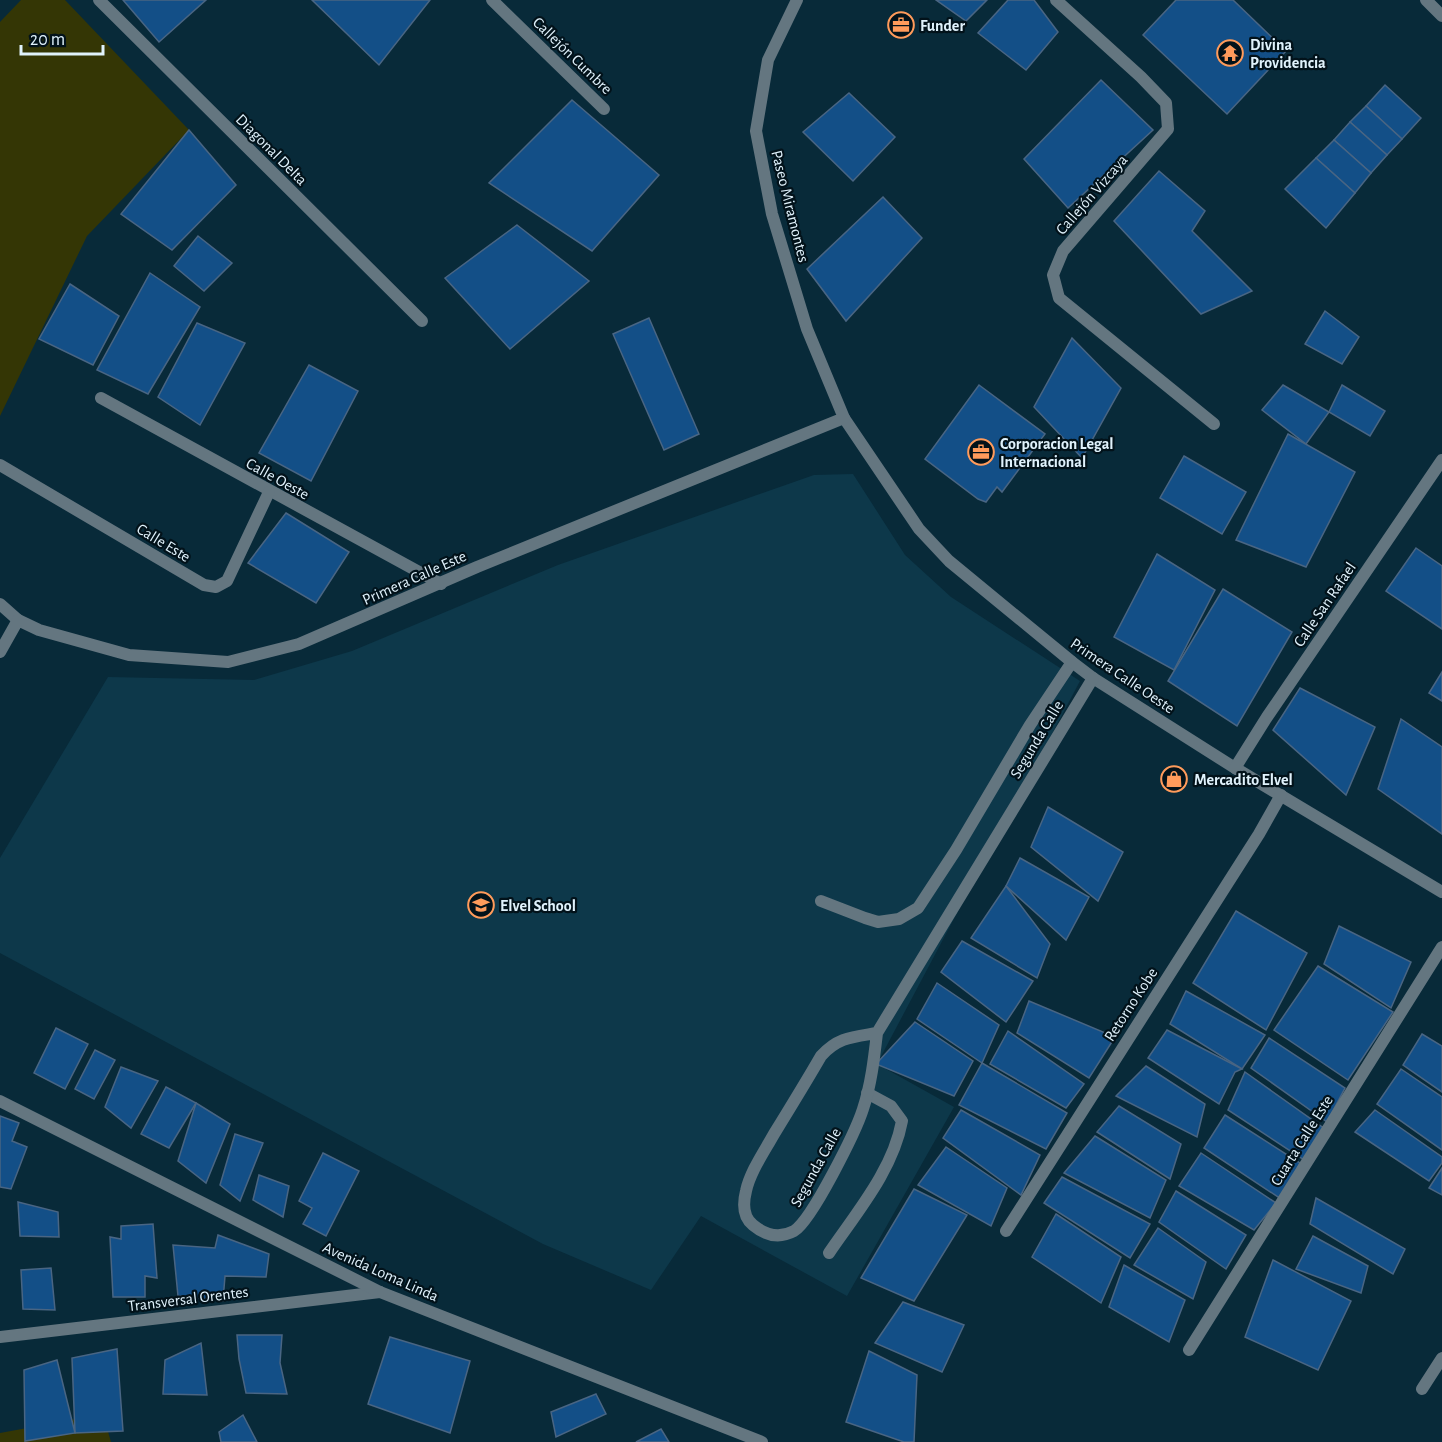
<svg xmlns="http://www.w3.org/2000/svg" width="1442" height="1442" font-family="'Alegreya Sans',sans-serif">
<style>
.built{fill:#0d384a}
.green{fill:#343605}
.building{fill:#134f87;stroke:#496583;stroke-width:1.5}
.lines{fill:none;stroke-linecap:round;stroke-linejoin:round}
.service{stroke:#647680;stroke-width:12}
.minor{stroke:#647680;stroke-width:12}
.tertiary{stroke:#647680;stroke-width:12}
.labels{text-anchor:middle;stroke-width:4.5;stroke-linejoin:round;paint-order:stroke}
.poi-label{font-size:16px;font-weight:bold;fill:#e0f2fc;stroke:#02121a;text-anchor:start}
.street-label{font-size:16px;fill:#e0f2fc;stroke:#02121a}
</style>
<rect width="100%" height="100%" fill="#082a39"/>
<!-- built -->
<polygon class="built" points="853,474 905,555 951,597 1080,681 877,1064 954,1107 847,1296 701,1216 651,1290 543,1244 0,953 0,858 108,677 254,680 352,651 558,565 814,475"/>
<!-- green -->
<g class="green">
<polygon points="21,0 65,0 189,130 87,236 0,416 0,22"/>
<polygon points="103,1414 111,1442 0,1442 0,1433"/>
</g>
<!-- building -->
<g class="building">
<polygon points="123,0 206,0 159,42"/>
<polygon points="312,0 430,0 379,65"/>
<polygon points="936,0 987,0 966,21"/>
<polygon points="1008,0 1034,0 1058,32 1026,70 978,33"/>
<polygon points="1176,0 1233,0 1286,51 1227,114 1143,35"/>
<polygon points="1101,80 1153,130 1068,208 1024,159"/>
<polygon points="1385,85 1421,118 1402,139 1366,106"/>
<polygon points="849,93 895,137 853,181 803,132"/>
<polygon points="572,100 659,175 592,251 489,183"/>
<polygon points="1366,106 1402,139 1387,155 1350,122"/>
<polygon points="1350,122 1387,155 1371,173 1334,140"/>
<polygon points="189,130 236,185 172,250 121,214"/>
<polygon points="1334,140 1371,173 1355,193 1316,158"/>
<polygon points="1316,158 1355,193 1326,228 1285,189"/>
<polygon points="1159,171 1205,211 1192,231 1252,291 1201,314 1114,221"/>
<polygon points="883,197 922,238 846,321 807,269"/>
<polygon points="517,225 589,281 510,349 445,278"/>
<polygon points="198,236 232,263 204,291 174,266"/>
<polygon points="150,273 200,307 148,394 97,370"/>
<polygon points="70,284 119,316 93,365 39,339"/>
<polygon points="1325,311 1359,337 1342,364 1305,344"/>
<polygon points="649,318 699,434 664,450 613,334"/>
<polygon points="197,323 245,343 200,425 158,397"/>
<polygon points="1072,338 1121,388 1082,458 1034,407"/>
<polygon points="309,365 358,391 311,481 259,453"/>
<polygon points="979,385 1045,434 1002,492 997,487 986,502 978,499 925,459"/>
<polygon points="1283,385 1329,412 1306,444 1262,410"/>
<polygon points="1342,385 1385,411 1370,436 1329,412"/>
<polygon points="1288,434 1355,472 1306,567 1236,540"/>
<polygon points="1184,456 1246,492 1222,534 1160,498"/>
<polygon points="286,513 349,552 316,603 248,563"/>
<polygon points="1416,548 1442,566 1442,629 1386,591"/>
<polygon points="1157,554 1215,590 1174,670 1114,637"/>
<polygon points="1223,589 1292,632 1237,726 1168,681"/>
<polygon points="1442,672 1442,701 1429,693"/>
<polygon points="1300,688 1375,727 1346,795 1273,730"/>
<polygon points="1401,719 1442,747 1442,834 1378,789"/>
<polygon points="1048,807 1123,852 1098,901 1031,847"/>
<polygon points="1020,858 1089,897 1066,940 1006,886"/>
<polygon points="1006,886 1050,944 1037,978 971,938"/>
<polygon points="1236,911 1307,953 1266,1030 1193,983"/>
<polygon points="1339,926 1411,962 1391,1008 1324,964"/>
<polygon points="962,941 1033,981 1006,1022 941,972"/>
<polygon points="1318,966 1393,1012 1348,1080 1274,1030"/>
<polygon points="937,983 999,1025 982,1063 917,1019"/>
<polygon points="1186,991 1265,1035 1242,1069 1170,1024"/>
<polygon points="1029,1001 1115,1037 1089,1078 1017,1033"/>
<polygon points="915,1022 973,1061 954,1096 876,1064"/>
<polygon points="56,1028 88,1044 65,1089 34,1073"/>
<polygon points="1167,1030 1242,1069 1235,1072 1219,1104 1148,1058"/>
<polygon points="1008,1031 1084,1084 1066,1108 990,1064"/>
<polygon points="1422,1034 1442,1046 1442,1092 1403,1065"/>
<polygon points="1269,1038 1345,1088 1327,1122 1251,1068"/>
<polygon points="95,1050 115,1060 94,1099 75,1089"/>
<polygon points="982,1063 1067,1113 1046,1149 959,1105"/>
<polygon points="1146,1066 1205,1104 1197,1137 1116,1096"/>
<polygon points="121,1067 158,1081 131,1128 105,1107"/>
<polygon points="1401,1069 1442,1097 1442,1150 1377,1104"/>
<polygon points="1245,1072 1325,1129 1304,1160 1228,1110"/>
<polygon points="166,1087 196,1103 169,1148 141,1134"/>
<polygon points="196,1103 230,1124 206,1183 178,1161"/>
<polygon points="1119,1106 1181,1144 1170,1179 1097,1132"/>
<polygon points="961,1110 1040,1155 1021,1195 943,1138"/>
<polygon points="1375,1110 1442,1157 1442,1163 1429,1181 1355,1132"/>
<polygon points="1225,1115 1300,1163 1281,1199 1204,1148"/>
<polygon points="0,1116 19,1123 12,1141 27,1147 11,1189 0,1187"/>
<polygon points="235,1134 263,1143 240,1201 220,1185"/>
<polygon points="1095,1136 1166,1180 1150,1218 1064,1173"/>
<polygon points="946,1147 1007,1188 991,1226 918,1185"/>
<polygon points="323,1153 359,1171 326,1236 303,1224 312,1208 299,1201"/>
<polygon points="1201,1153 1276,1203 1254,1230 1179,1186"/>
<polygon points="1442,1168 1442,1195 1429,1188"/>
<polygon points="259,1175 289,1186 283,1217 253,1200"/>
<polygon points="1062,1177 1150,1224 1130,1258 1044,1203"/>
<polygon points="914,1189 967,1215 914,1301 861,1278"/>
<polygon points="1176,1191 1246,1235 1226,1269 1159,1222"/>
<polygon points="1316,1198 1405,1249 1393,1274 1310,1224"/>
<polygon points="18,1202 58,1212 59,1237 20,1236"/>
<polygon points="1056,1214 1121,1257 1101,1303 1032,1257"/>
<polygon points="153,1224 157,1278 145,1276 145,1297 113,1297 110,1237 121,1239 121,1226"/>
<polygon points="1158,1228 1206,1262 1193,1299 1134,1265"/>
<polygon points="218,1235 269,1254 266,1277 225,1276 223,1301 178,1296 173,1245 215,1248"/>
<polygon points="1313,1236 1368,1266 1361,1293 1296,1269"/>
<polygon points="1273,1260 1351,1301 1318,1370 1245,1337"/>
<polygon points="1124,1265 1185,1300 1169,1342 1109,1307"/>
<polygon points="51,1268 55,1310 23,1309 21,1270"/>
<polygon points="903,1302 964,1325 942,1372 875,1343"/>
<polygon points="237,1335 282,1335 280,1363 287,1394 246,1393 239,1359"/>
<polygon points="390,1337 470,1361 450,1433 368,1404"/>
<polygon points="201,1343 207,1395 163,1394 165,1360"/>
<polygon points="117,1349 123,1431 75,1433 72,1358"/>
<polygon points="869,1351 917,1375 914,1442 904,1442 846,1422"/>
<polygon points="57,1360 75,1433 25,1441 24,1370"/>
<polygon points="596,1394 606,1414 556,1437 551,1412"/>
<polygon points="243,1415 257,1442 221,1442 219,1432"/>
<polygon points="661,1429 669,1442 636,1442"/>
</g>
<g class="lines">
<!-- service -->
<g class="service">
<polyline points="821,901 865,918 878,922 899,919 918,908 956,850 1030,725 1072,662"/>
<path d="M829,1253C857,1212 893,1170 902,1121L891,1106L867,1093"/>
</g>
<!-- minor -->
<g class="minor">
<polyline points="99,0 422,321"/>
<polyline points="492,0 604,109"/>
<polyline points="1056,0 1141,77 1166,103 1168,129 1063,251 1053,275 1059,298 1214,424"/>
<polyline points="1426,0 1442,16"/>
<polyline points="101,398 441,584"/>
<polyline points="844,418 919,529 949,561 1072,662 1093,678 1235,768 1442,892"/>
<polyline points="0,465 204,585 216,587 227,581 269,492"/>
<polyline points="1235,768 1267,717 1442,460"/>
<path d="M877,1033C853,1037 838,1037 821,1056C806,1082 790,1108 774,1134C764,1152 750,1172 746,1191C743,1203 743,1217 753,1225C765,1235 779,1239 794,1231C812,1220 856,1131 863,1109C871,1085 874,1059 877,1033L1093,678"/>
<polyline points="1006,1231 1259,834 1281,795"/>
<polyline points="0,1337 380,1292"/>
<polyline points="1189,1350 1442,947"/>
<polyline points="1422,1389 1442,1358"/>
</g>
<!-- tertiary -->
<g class="tertiary">
<polyline points="0,604 18,620"/>
<polyline points="0,652 18,620 39,630 129,655 228,662 299,644 477,567 844,418 807,329 772,214 756,131 768,60 797,0"/>
<polyline points="0,1101 380,1292 762,1442"/>
</g>
</g>
<!-- icons -->
<defs>
<g id="office-ring" transform="scale(1.35)"><circle r="9.5" fill="#02121a" stroke="#ff9b5b" stroke-width="1.5"/><path d="M-6-3h4V-5.5h4V-3h4V5H-6ZM-1-4.5V-3h2v-1.5ZM-6 0V1H6V0Z" fill="#ff9b5b"/></g>
<g id="temple-ring" transform="scale(1.35)"><circle r="9.5" fill="#02121a" stroke="#ff9b5b" stroke-width="1.5"/><path d="M0-6L5-2H3V0L6.5 2.5H4V6H1.5V3h-3V6H-4V2.5H-6.5L-3 0V-2H-5Z" fill="#ff9b5b"/></g>
<g id="shop-ring" transform="scale(1.35)"><circle r="9.5" fill="#02121a" stroke="#ff9b5b" stroke-width="1.5"/><path d="M-5-2.5h2.3a2.7 3.5 0 0 1 5.4 0H5L5.5 6h-11ZM-1.5-2.5h3a1.5 2.3 0 0 0-3 0Z" fill="#ff9b5b"/></g>
<g id="school-ring" transform="scale(1.35)"><circle r="9.5" fill="#02121a" stroke="#ff9b5b" stroke-width="1.5"/><path d="M0-5L7-2L0 1L-7-2ZM-4 1L0 2.5L4 1V4Q0 6-4 4Z" fill="#ff9b5b"/></g>
</defs>
<g fill-rule="evenodd">
<use href="#office-ring" x="901" y="25"/>
<use href="#temple-ring" x="1230" y="53"/>
<use href="#office-ring" x="981" y="452"/>
<use href="#shop-ring" x="1174" y="779"/>
<use href="#school-ring" x="481" y="905"/>
</g>
<g class="labels">
<!-- poi labels -->
<g class="poi-label">
<text x="920" y="31">Funder</text>
<text x="1250" y="50">Divina<tspan x="1250" dy="18">Providencia</tspan></text>
<text x="1000" y="449">Corporacion Legal<tspan x="1000" dy="18">Internacional</tspan></text>
<text x="1194" y="785">Mercadito Elvel</text>
<text x="500" y="911">Elvel School</text>
</g>
<!-- street labels -->
<g class="street-label">
<text transform="translate(573 55) rotate(44)" y="6">Callejón Cumbre</text>
<text transform="translate(272 149) rotate(45)" y="6">Diagonal Delta</text>
<text transform="translate(1091 194) rotate(-49)" y="6">Callejón Vizcaya</text>
<text transform="translate(791 206) rotate(76)" y="6">Paseo Miramontes</text>
<text transform="translate(278 478) rotate(29)" y="6">Calle Oeste</text>
<text transform="translate(164 542) rotate(31)" y="6">Calle Este</text>
<text transform="translate(414 577) rotate(-24)" y="6">Primera Calle Este</text>
<text transform="translate(1324 604) rotate(-56)" y="6">Calle San Rafael</text>
<text transform="translate(1123 675) rotate(34)" y="6">Primera Calle Oeste</text>
<text transform="translate(1036 739) rotate(-59)" y="6">Segunda Calle</text>
<text transform="translate(1130 1004) rotate(-57)" y="6">Retorno Kobe</text>
<text transform="translate(1301 1140) rotate(-58)" y="6">Cuarta Calle Este</text>
<text transform="translate(815 1167) rotate(-61)" y="6">Segunda Calle</text>
<text transform="translate(381 1271) rotate(24)" y="6">Avenida Loma Linda</text>
<text transform="translate(188 1298) rotate(-7)" y="6">Transversal Orentes</text>
</g>
</g>
<!-- scale -->
<path d="M21 45v9h82v-9" fill="none" stroke="#e0f2fc" stroke-width="3"/>
<text x="30" y="45" font-size="18" fill="#e0f2fc" stroke="#02121a" stroke-width="4.5" paint-order="stroke">20 m</text>
</svg>
